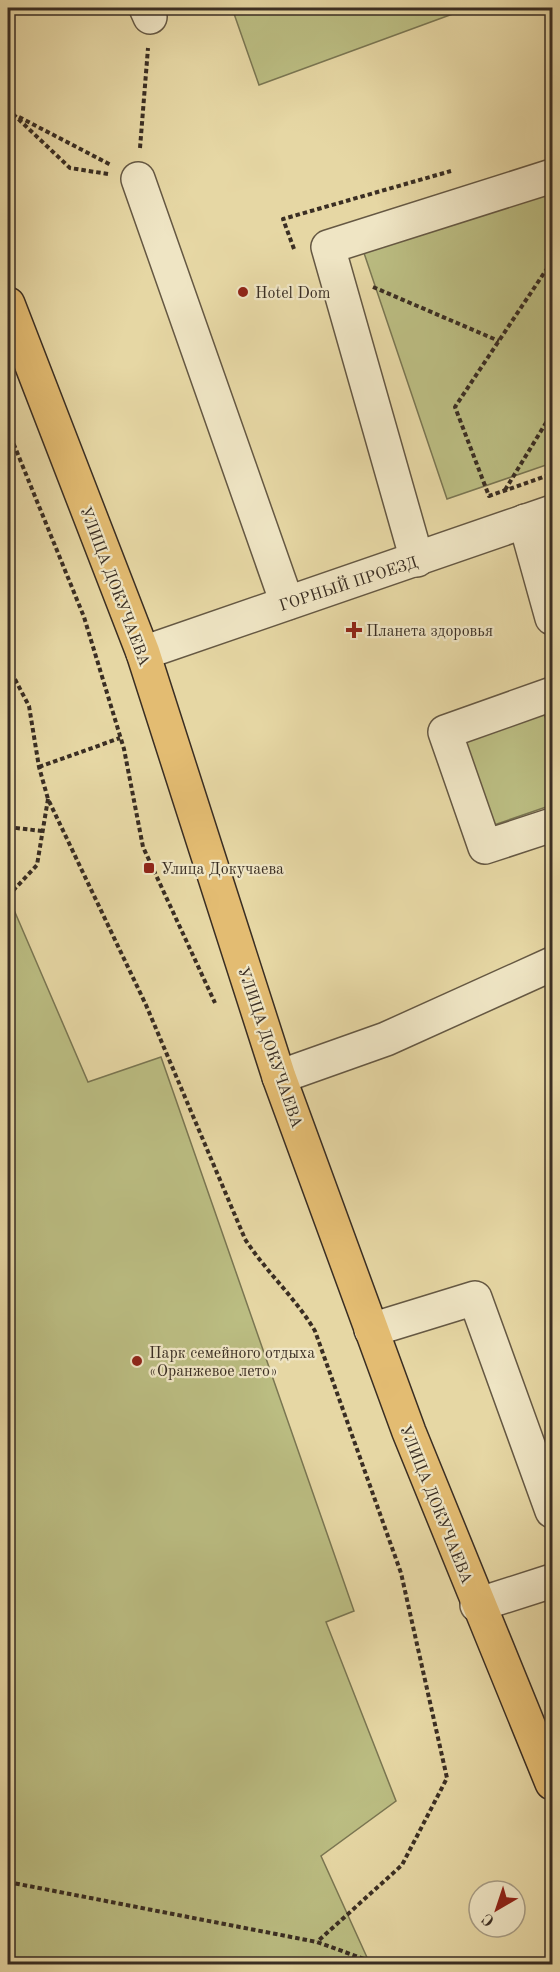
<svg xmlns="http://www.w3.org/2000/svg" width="560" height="1972" font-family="'Old Standard TT',serif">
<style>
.green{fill:#bbbd82;stroke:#7a7652;stroke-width:1.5}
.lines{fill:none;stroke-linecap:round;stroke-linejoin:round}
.minor-casing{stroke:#655843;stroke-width:36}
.major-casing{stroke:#3a2e23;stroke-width:36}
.path{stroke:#3a2e23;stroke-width:4;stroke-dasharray:4.5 3;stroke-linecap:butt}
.minor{stroke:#efe5c4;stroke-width:33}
.major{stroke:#e3bc72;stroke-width:33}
.poi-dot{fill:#8f2418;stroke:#efe5c4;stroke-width:2}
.labels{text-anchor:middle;stroke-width:4.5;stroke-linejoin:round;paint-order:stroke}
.poi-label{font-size:16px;fill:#3a2e23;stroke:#efe5c4;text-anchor:start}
.street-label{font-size:16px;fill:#3a2e23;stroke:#efe5c4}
</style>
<rect width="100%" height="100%" fill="#e6d7a4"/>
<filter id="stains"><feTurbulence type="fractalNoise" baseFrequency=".00333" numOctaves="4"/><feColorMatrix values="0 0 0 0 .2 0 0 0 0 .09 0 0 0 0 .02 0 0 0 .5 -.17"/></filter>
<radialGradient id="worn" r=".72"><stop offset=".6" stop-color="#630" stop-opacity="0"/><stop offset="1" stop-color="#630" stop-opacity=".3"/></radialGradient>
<!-- green -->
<g class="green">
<polygon points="232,8 469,8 259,85"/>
<polygon points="552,191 552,463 447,499 364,253"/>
<polygon points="544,714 552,736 552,805 491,826 460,743"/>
<polygon points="8,896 88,1082 161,1057 354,1611 326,1622 396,1801 321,1856 370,1964 8,1964"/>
</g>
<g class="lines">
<!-- minor casing -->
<g class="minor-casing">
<g id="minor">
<polyline points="146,8 150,17"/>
<polyline points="138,179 287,603"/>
<polyline points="525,521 552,618"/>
<polyline points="417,560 328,247 552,176"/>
<polyline points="143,653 552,512"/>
<polyline points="552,694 445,732 485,847 552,825"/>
<polyline points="279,1077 386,1039 552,964"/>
<polyline points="371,1330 475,1298 552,1511"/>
<polyline points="477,1605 552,1581"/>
</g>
</g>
<!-- major casing -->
<g class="major-casing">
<polyline id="major" points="8,304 143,653 279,1077 409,1432 552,1783"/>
</g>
<!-- path -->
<g class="path">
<polyline points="13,114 70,168 108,174"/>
<polyline points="19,117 111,165"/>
<polyline points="140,148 148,48"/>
<polyline points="294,249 283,219 451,171"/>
<polyline points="552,261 455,407 489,496 552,474"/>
<polyline points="373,287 499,341"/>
<polyline points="8,430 84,617 124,749 143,847 215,1003"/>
<polyline points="505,490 552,413"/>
<path d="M8,666L29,706L39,767L48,799L146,1005L245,1239C266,1272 295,1297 315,1331L401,1573L447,1778L402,1865L317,1942"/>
<polyline points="39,767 120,738"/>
<polyline points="8,827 42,831"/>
<polyline points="8,896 37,865 48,799"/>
<polyline points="8,1882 317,1942 378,1964"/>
</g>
<!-- minor -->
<use href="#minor" class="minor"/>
<!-- major -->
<use href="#major" class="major"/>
</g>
<!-- markers -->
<g class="poi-dot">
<circle cx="243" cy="292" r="6"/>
<path d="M351 621h6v6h6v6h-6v6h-6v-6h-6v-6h6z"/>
<rect x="143" y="862" width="12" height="12" rx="3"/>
<circle cx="137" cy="1361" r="6"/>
</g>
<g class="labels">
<!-- poi labels -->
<g class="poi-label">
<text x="255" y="298">Hotel Dom</text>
<text x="366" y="636">Планета здоровья</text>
<text x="161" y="874">Улица Докучаева</text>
<text x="149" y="1358">Парк семейного отдыха<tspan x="149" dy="18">«Оранжевое лето»</tspan></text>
</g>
<!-- street labels -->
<g class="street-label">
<text transform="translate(348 583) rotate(-18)" y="6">ГОРНЫЙ ПРОЕЗД</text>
<text transform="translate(116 586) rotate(69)" y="6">УЛИЦА ДОКУЧАЕВА</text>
<text transform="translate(271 1047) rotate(71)" y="6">УЛИЦА ДОКУЧАЕВА</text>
<text transform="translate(437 1504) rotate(68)" y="6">УЛИЦА ДОКУЧАЕВА</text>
</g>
</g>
<!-- margin -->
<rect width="560" height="1972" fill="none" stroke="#e6d7a4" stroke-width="30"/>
<rect x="9" y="9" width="542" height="1954" fill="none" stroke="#3a2e23" stroke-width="3"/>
<rect x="15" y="15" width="530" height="1942" fill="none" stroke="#3a2e23" stroke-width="1.5"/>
<!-- north arrow -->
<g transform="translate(497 1909) rotate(219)"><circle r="28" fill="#efe5c4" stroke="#a79c84" stroke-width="1.5"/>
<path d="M0-4.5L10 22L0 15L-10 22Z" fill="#8f2418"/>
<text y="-9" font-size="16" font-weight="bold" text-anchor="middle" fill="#3a2e23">С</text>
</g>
<rect width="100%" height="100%" filter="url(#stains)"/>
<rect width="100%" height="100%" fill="url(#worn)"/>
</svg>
